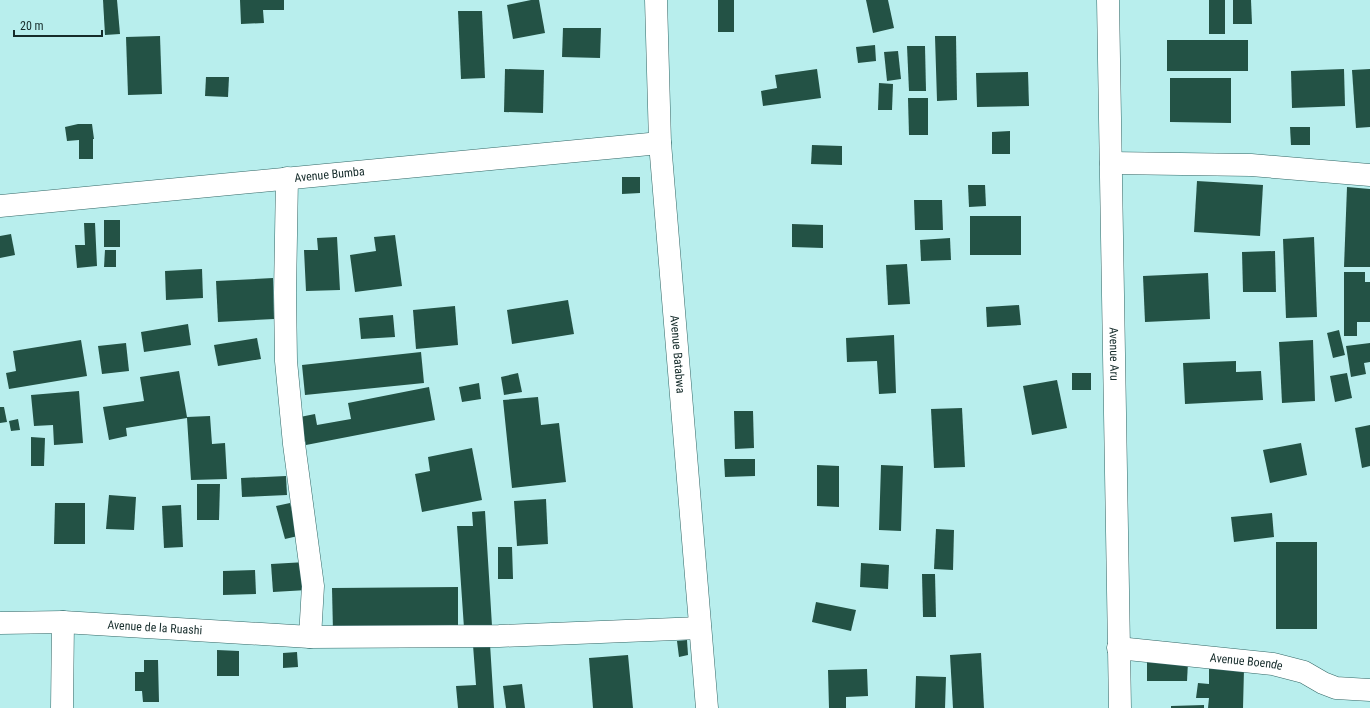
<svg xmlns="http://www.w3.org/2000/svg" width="1370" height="708" font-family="'Roboto Condensed',sans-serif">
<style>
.building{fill:#235245}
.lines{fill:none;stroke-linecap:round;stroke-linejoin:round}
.minor-casing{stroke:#336766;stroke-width:23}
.minor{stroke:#fff;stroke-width:22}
.labels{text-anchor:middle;stroke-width:4;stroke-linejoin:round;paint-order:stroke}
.street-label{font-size:12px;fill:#152b2a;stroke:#b8eeed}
</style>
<rect width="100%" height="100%" fill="#b8eeed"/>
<!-- building -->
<g class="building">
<polygon points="103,0 117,0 120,34 105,35"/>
<polygon points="240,0 284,0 284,10 263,10 264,23 241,24"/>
<polygon points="531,0 539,0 545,33 513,39 507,5"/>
<rect x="718" y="0" width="16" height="32"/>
<polygon points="866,0 888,0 894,28 873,33"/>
<rect x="1209" y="0" width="16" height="34"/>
<polygon points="1233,0 1251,0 1252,24 1233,24"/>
<polygon points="458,11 482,11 485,78 461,79"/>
<polygon points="563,28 601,28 600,58 562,57"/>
<polygon points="160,36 162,94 128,95 126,37"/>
<polygon points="935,36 956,36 957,100 937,101"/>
<rect x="1167" y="40" width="81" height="31"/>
<polygon points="875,45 876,61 858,63 856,47"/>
<polygon points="907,46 925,46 926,91 909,91"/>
<polygon points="898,51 901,79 887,81 884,52"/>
<polygon points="505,69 544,70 543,113 504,112"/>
<polygon points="817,69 821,98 763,106 761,91 777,88 775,75"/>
<polygon points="1344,69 1345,106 1292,108 1291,71"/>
<polygon points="1370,69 1370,127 1356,128 1352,70"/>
<polygon points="1028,72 1029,106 977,107 976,73"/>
<polygon points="206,77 229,77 228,97 205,96"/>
<polygon points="1170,78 1231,78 1231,123 1170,122"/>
<polygon points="879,83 893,84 892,110 878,110"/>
<polygon points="908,98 928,98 928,135 909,135"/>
<polygon points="78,124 92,124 94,139 93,139 93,159 79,159 79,140 67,141 65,127"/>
<polygon points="1290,127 1310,127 1310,145 1291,145"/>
<polygon points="1010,131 1010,154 992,154 992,132"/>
<polygon points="812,145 842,146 842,165 811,164"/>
<polygon points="622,177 640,177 640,193 622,194"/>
<polygon points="1197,181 1263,185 1260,236 1194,232"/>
<polygon points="968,185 985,185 986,206 969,207"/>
<polygon points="1347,187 1370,189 1370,267 1344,267"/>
<polygon points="914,200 942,200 943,230 915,230"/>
<rect x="970" y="216" width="51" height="39"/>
<rect x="104" y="220" width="16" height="27"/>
<polygon points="84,223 95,223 97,266 77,268 75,245 85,245"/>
<polygon points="792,224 823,225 823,248 792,247"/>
<polygon points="11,234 15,255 0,258 0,236"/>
<polygon points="395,235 402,286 355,292 350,255 376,251 374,237"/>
<polygon points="337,237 340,290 306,291 304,250 318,250 317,238"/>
<polygon points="1314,237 1317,317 1286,318 1283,239"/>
<polygon points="950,238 951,260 921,261 920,240"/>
<polygon points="105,250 116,250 116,267 104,267"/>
<polygon points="1275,251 1276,292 1243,292 1242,252"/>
<polygon points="907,264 910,304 888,305 886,265"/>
<polygon points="202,269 203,298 166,300 165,271"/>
<polygon points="1344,272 1365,272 1365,282 1370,282 1370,322 1357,322 1357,336 1344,336"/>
<polygon points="1208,273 1210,319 1145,322 1143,276"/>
<polygon points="273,278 274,319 218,322 216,281"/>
<polygon points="568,300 574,334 512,344 507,310"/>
<polygon points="1019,305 1021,325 987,327 986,307"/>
<polygon points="455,306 458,345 416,349 413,310"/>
<polygon points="393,315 395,337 361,339 359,318"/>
<polygon points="188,324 191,345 144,352 141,332"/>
<polygon points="1339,330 1345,355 1333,358 1327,333"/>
<polygon points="894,335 896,393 879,394 877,361 847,362 846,338"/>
<polygon points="257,338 261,359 218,366 214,345"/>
<polygon points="81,340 87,376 9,389 6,373 16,371 13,351"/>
<polygon points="1313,340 1315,401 1282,403 1279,342"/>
<polygon points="126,343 129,371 102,374 98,346"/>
<polygon points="1370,343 1370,362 1364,363 1366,374 1351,377 1346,346"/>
<polygon points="421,352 424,383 305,395 302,365"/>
<polygon points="1236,361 1236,372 1261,371 1263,400 1185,404 1183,363"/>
<polygon points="179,371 187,417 210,416 212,444 225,443 227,479 191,480 187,418 126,428 127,436 109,440 103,407 144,401 140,377"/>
<polygon points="518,373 522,392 504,395 501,377"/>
<rect x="1072" y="373" width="19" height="17"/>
<polygon points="1347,373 1352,398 1335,402 1330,376"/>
<polygon points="1057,380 1067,428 1032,435 1023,386"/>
<polygon points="479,383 481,399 462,402 459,387"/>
<polygon points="429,387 435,420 306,445 300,417 315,414 317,425 351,419 348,403"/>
<polygon points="79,391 83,443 54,445 53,425 34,426 31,395"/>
<polygon points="538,397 541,425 559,423 566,482 512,488 503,400"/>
<polygon points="0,407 4,407 7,422 0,423"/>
<polygon points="962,408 965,467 934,468 931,409"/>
<polygon points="734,411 753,411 754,448 735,449"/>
<polygon points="18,419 20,430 11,431 9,421"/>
<polygon points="1370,425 1370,466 1362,468 1355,428"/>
<polygon points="31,437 45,438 44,466 31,466"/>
<polygon points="1301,443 1307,475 1270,483 1263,450"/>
<polygon points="472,448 482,500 422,512 415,474 430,471 428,457"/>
<polygon points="724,459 755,459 755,476 725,477"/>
<polygon points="817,465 839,466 839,507 817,506"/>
<polygon points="881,465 903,466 901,531 879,530"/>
<polygon points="286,476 287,495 242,497 241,478"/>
<polygon points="197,484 220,484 219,520 197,520"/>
<polygon points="109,495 136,497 134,530 106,529"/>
<polygon points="546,499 548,544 517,546 514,501"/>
<polygon points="55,503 85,503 85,544 54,544"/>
<polygon points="290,503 298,536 285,539 276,506"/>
<polygon points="181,505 183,547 164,548 162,506"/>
<polygon points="485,511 492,626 464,628 457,526 473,526 472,512"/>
<polygon points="1272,513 1274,537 1234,542 1231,517"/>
<polygon points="936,529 954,530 953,570 934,569"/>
<rect x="1276" y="542" width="41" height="87"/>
<polygon points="498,547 512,547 513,579 498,579"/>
<polygon points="306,562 307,590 273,592 271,564"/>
<polygon points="861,563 889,565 888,589 860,587"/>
<polygon points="255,570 256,594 223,595 223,571"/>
<polygon points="922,574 935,574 936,617 923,617"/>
<polygon points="458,587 458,630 333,632 332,588"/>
<polygon points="816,602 856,610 851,631 812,622"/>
<polygon points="687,640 688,655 679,657 677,641"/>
<polygon points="490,644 494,708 458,708 456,686 476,685 473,645"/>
<polygon points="217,650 239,651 239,676 217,676"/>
<polygon points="297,652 298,667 283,668 283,653"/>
<polygon points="981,653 984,708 953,708 950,655"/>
<polygon points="628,655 633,708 593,708 589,658"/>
<polygon points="144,660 158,660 159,702 143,702 142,691 135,691 135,672 144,672"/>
<polygon points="1147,661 1188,662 1187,681 1147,681"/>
<polygon points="1209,667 1244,669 1243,708 1208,708 1209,698 1196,698 1198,683 1209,684"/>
<polygon points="867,669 868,696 846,697 846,708 829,708 828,670"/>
<polygon points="916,676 946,677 945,708 915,708"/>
<polygon points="522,684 525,708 506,708 503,686"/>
<polygon points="1204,705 1204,708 1171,708 1171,706"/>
</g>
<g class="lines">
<!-- minor casing -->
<g class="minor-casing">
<g id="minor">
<path id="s1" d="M656,0L660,143L707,708"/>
<path id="s2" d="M1108,0L1120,708"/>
<polyline points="1111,163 1251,165 1370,175"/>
<polyline points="287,178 285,293 286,361 294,444 313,586 310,637"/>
<path id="s3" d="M0,206L660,143"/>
<path id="s4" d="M0,623L63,622L310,637L499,636L700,628"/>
<path id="s5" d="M1118,648L1273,664L1304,672L1323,683L1336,688L1370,690"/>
<polyline points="62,708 63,622"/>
</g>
</g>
<!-- minor -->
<use href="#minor" class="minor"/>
</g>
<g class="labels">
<!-- street labels -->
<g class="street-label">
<text dy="4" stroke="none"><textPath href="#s3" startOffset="331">Avenue Bumba</textPath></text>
<text dy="4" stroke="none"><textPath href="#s1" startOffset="355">Avenue Batabwa</textPath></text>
<text dy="4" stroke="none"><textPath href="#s2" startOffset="354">Avenue Aru</textPath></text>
<text dy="4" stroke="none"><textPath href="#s4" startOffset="155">Avenue de la Ruashi</textPath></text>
<text dy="4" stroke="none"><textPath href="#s5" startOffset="129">Avenue Boende</textPath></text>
</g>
</g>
<!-- scale -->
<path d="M14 30v6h88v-6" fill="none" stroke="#152b2a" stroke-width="2"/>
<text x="20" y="30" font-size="12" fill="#152b2a" stroke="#b8eeed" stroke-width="3" paint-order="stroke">20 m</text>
</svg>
